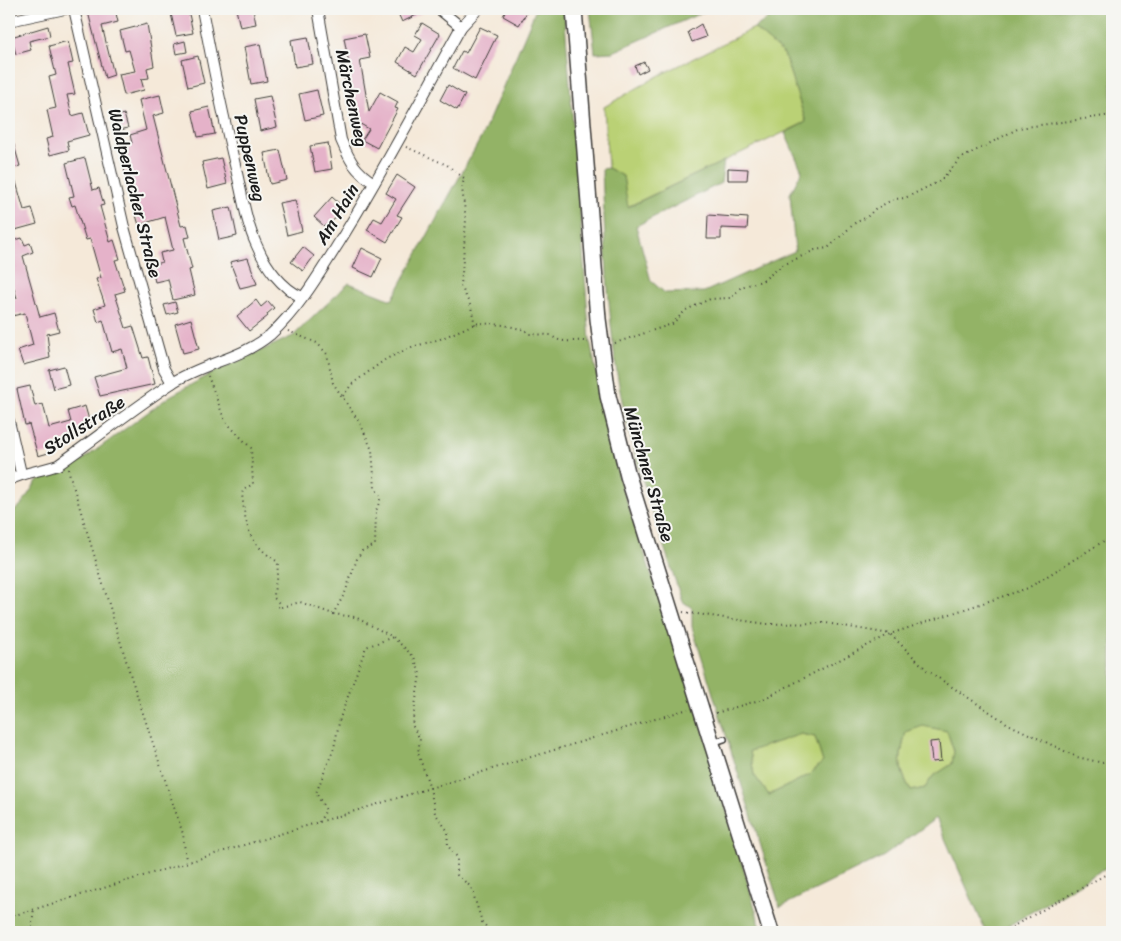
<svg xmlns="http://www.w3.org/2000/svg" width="1121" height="941" font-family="Sriracha,sans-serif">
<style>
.green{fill:#bad175;stroke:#6b7648}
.forest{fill:#93b366;stroke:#586841;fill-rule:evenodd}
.building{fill:#e5b2c9}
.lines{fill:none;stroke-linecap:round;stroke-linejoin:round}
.lane-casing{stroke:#3d3b38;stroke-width:8}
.street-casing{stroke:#3d3b38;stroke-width:12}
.secondary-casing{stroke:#3d3b38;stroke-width:18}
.path{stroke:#3d3b38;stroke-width:2;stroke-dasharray:1 4;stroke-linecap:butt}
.lane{stroke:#fff;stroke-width:5}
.street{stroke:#fff;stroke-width:10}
.secondary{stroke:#fff;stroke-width:15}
.labels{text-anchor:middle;stroke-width:4;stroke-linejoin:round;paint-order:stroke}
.street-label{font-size:18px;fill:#1c1c1c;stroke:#f6f6f2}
</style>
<rect width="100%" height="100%" fill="#f6f6f2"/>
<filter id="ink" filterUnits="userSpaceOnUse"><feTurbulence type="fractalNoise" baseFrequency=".02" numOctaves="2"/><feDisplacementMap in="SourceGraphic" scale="10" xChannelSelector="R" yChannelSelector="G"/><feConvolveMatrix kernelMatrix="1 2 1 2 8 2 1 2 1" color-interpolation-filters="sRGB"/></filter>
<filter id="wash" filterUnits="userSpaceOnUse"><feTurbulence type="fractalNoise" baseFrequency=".0096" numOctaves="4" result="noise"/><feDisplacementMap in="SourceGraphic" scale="20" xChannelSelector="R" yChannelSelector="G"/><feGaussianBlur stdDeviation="1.12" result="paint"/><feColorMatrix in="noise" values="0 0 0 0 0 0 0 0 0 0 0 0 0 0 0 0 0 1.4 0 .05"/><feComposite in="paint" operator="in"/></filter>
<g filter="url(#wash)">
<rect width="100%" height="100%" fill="#f5e9d9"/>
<!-- green -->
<g class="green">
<polygon points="754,28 784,54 806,122 627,207 623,176 608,168 604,107 658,76"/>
<path d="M923,725L947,731L954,752L952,764L932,777L925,788L911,791C897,764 899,762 906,732Z"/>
<polygon points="801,734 815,737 823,762 809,775 769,795 754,775 750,751"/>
</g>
<!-- forest -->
<g class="forest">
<polygon points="536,9 564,9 590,341 607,422 619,478 701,722 762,932 9,932 9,516 21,505 37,481 77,464 170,396 220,369 293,336 349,283 392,300 483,134"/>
<polygon points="590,9 710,9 613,52 595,53"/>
<path d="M769,9H1112V864L998,932H986L936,818L884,856L780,907L692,627V608L682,601C658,527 630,452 617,374C607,306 605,238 602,169L608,168L623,176L628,207L724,161L721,183L636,226L651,281L665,293L704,292L795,251L790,194L802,171L785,133L806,122L784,54L754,28L772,16ZM923,726L947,731L954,751L952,764L932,777L925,788L911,791C897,766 899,760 906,732ZM801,734L815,737L823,762L809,775L769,795L754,775L750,751Z"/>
</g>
<g id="blocks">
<!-- building -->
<g class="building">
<polygon points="100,9 115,9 118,22 102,26 114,75 105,78 88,12"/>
<polygon points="170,9 188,9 193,33 176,36"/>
<polygon points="236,9 253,9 256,24 240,27"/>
<polygon points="396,9 429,9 402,22"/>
<polygon points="507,9 522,9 527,12 519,25 503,16"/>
<polygon points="422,23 440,34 417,74 397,62 405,47 414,52 422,39 415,35"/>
<polygon points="147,24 154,66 147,68 149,78 141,79 144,90 124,95 119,74 135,71 129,50 125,51 120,31"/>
<polygon points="701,24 706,37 692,42 688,32"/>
<polygon points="48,26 50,36 29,41 31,50 16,54 11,37"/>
<polygon points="480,27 497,35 475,80 453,68 462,51 466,53"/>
<polygon points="365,34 370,58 360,60 369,112 380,92 398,102 395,108 398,109 377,148 362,140 369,129 352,119 343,71 350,70 344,38"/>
<polygon points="308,37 313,64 295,67 291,40"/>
<polygon points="68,41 73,63 68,64 75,94 67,95 72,116 83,113 89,135 67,141 69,150 50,155 46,139 53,137 47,110 56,108 49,77 56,75 49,46"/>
<polygon points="185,41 187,52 176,54 174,44"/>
<polygon points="260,44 267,81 251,84 244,47"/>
<polygon points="198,56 204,83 188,87 182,60"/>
<polygon points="644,62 648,69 638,74 635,66"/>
<polygon points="448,85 465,95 457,110 440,100"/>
<polygon points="317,90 323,116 305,120 299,94"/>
<polygon points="160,95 164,113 153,116 181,226 187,225 190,237 184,238 192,269 189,270 195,295 173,300 168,279 155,282 151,265 162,262 160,253 173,250 165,217 139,225 128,189 120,147 132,143 130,135 146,130 139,100"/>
<polygon points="270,96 277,127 260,131 254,99"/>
<polygon points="209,107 215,134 198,137 192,111"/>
<polygon points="124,114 128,128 116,131 112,117"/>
<polygon points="9,135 11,135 20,166 12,168 24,210 32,208 37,224 15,230 9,209"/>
<polygon points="328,143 332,169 315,172 310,146"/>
<polygon points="280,150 287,180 270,184 264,153"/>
<polygon points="85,158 93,190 99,188 104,205 100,206 110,242 114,240 120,259 115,260 125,291 115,294 126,328 133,326 143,358 148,357 155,384 100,396 94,377 127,368 122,349 112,352 103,320 98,322 94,309 105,305 96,279 101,278 90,239 86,240 75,205 72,206 69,197 74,196 66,163"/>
<polygon points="221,158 227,184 208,189 202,162"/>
<polygon points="728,168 748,169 747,180 728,180"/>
<polygon points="397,175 415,187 397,215 402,217 387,242 367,230 374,218 382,222 396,199 386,193"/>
<polygon points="332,197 344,208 330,224 324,226 314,217"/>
<polygon points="295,200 302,231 287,235 279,203"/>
<polygon points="231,207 237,236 219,240 213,211"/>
<polygon points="708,215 748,218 747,229 721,228 721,239 707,239"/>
<polygon points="22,238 25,245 30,243 33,252 23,256 40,317 54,313 59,331 47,334 50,358 23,365 18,350 33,345 25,313 12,316 9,306 9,300 17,298 9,273 9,242"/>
<polygon points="303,247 314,256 303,271 291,262"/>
<polygon points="362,248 382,258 373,277 353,268"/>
<polygon points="248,258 257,284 240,288 230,262"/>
<polygon points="256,300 261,307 268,301 274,308 267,314 268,316 249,331 237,316"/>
<polygon points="175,302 178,312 167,315 164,305"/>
<polygon points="191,319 199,349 183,353 175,324"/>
<polygon points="64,366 69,385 54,389 49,370"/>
<polygon points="30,386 35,406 43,404 49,428 71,422 68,411 85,406 91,427 76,431 77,437 53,444 55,451 38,456 29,424 25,425 17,389"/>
<polygon points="939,741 941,761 932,762 930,742"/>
</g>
</g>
</g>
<g filter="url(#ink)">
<use href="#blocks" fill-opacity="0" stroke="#3d3b38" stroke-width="1"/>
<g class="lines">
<!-- lane casing -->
<g class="lane-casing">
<polyline id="lane" points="712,743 724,739"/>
</g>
<!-- street casing -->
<g class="street-casing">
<g id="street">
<polyline points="74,9 124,227 164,369 172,383"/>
<path d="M202,9C212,62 223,116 236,169C242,194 246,223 257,246C265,265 282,289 302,297"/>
<path d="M318,9L341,140C350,161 355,171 374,183"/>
<polyline points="439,9 461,27"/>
<polyline points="9,21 65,9"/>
<polyline points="9,421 21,473"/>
<path d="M9,480C24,472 41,471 58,465C96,438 133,409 172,383C203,363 241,359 270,335C298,310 320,273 340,241C383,172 421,99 461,27L478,9"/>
</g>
</g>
<!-- secondary casing -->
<g class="secondary-casing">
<polyline id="secondary" points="574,9 598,319 608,396 628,476 771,932"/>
</g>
<!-- path -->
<g class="path">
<polyline points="406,147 447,165 464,178 462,188 466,220 461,286 471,307 475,325"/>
<polyline points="288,331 317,343 327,354 333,383 361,425 372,450 375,488 381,497 376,511 375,545 362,551 357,559 345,593 333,614"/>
<polyline points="615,343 672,324 686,310 710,299 731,298 741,287 762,281 783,265 815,250 828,248 855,223 867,217 875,209 894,199 905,198 940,181 960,159 1019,128 1112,115"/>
<path d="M208,376L225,421L251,448L253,484L243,490L242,494C246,528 248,543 278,562C278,575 274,585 274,598L279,603L278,608L300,602L333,614L355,617L393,637L414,657L420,674L412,725L420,739L418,753L430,788L435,813L447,830L448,846L457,857V875L471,887L482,922L491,932"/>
<path d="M343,396L352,384L386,359L412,347L440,339L472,325L479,323L504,325L525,330L529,334L551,335C562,346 576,338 588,342"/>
<polyline points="68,469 132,680 183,834 186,861"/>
<polyline points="683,612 767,624 826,623 890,634 928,671 1008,724 1077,757 1112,765"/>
<polyline points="716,713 763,699 890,634 1028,588 1112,536"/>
<polyline points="319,822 326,810 316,793 334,748 340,718 366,647 393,637"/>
<polyline points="9,917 688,709"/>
<polyline points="31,932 34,908"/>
<polyline points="1003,932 1112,871"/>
</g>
<!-- lane -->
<use href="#lane" class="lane"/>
<!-- street -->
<use href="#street" class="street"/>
<!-- secondary -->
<use href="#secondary" class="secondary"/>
</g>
</g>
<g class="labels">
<!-- street labels -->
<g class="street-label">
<text transform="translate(352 98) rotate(78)" y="6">Märchenweg</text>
<text transform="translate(250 158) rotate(77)" y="6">Puppenweg</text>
<text transform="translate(135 193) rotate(76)" y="6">Waldperlacher Straße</text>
<text transform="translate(337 214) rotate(-59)" y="6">Am Hain</text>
<text transform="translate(84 425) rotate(-33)" y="6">Stollstraße</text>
<text transform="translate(649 474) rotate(74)" y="6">Münchner Straße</text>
</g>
</g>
<!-- margin -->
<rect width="1121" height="941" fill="none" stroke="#f6f6f2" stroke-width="30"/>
</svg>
